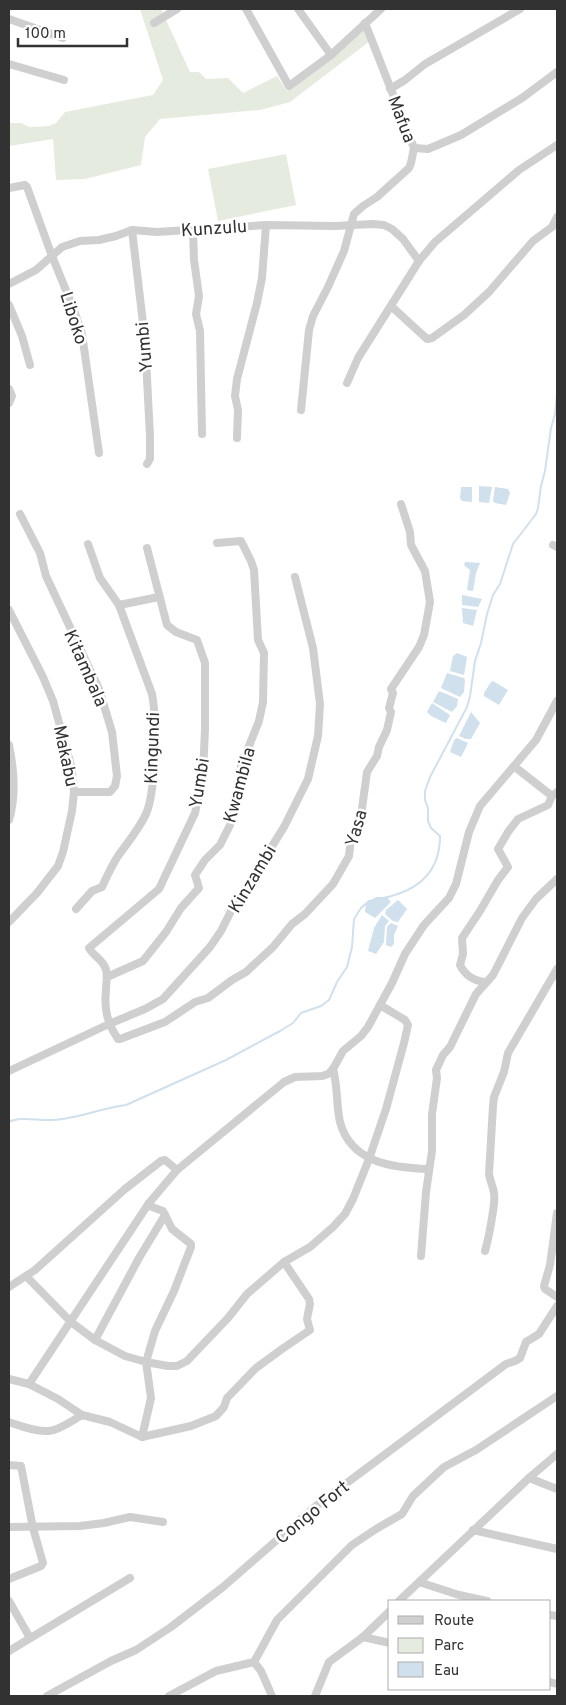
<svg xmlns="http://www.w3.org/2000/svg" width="566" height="1705" font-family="Overpass,sans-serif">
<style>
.green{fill:#e5ebdf}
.water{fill:#d0e0ec}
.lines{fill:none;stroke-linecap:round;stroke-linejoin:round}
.stream{stroke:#d0e0ec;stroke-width:2}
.minor{stroke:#cfcfcf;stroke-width:8}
.labels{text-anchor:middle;stroke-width:5;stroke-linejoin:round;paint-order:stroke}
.street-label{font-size:18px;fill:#323232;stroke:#fff}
</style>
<rect width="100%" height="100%" fill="#fff"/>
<!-- green -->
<g class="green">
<polygon points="140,9 161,9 190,72 199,72 206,79 228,78 243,93 277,76 287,91 331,55 365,23 370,41 290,102 260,110 160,119 145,137 141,165 85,179 56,180 53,139 9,146 9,123 21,123 29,127 49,126 56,123 65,112 153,95 163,80"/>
<polygon points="286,154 296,205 218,221 208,169"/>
</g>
<!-- water -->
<g class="water">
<polygon points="479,486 492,487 489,503 479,502"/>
<polygon points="461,487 472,487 472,502 462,501 460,498"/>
<polygon points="495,487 508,489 510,493 506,505 495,503 493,501"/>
<polygon points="465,562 480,563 476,573 473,591 467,590 470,570 464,565"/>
<polygon points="462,595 482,599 478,607 462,605"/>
<polygon points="462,608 477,610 473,626 463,623"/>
<polygon points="457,653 467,657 464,675 450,671 453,656"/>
<polygon points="447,673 464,678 465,680 464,692 460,697 441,688"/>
<polygon points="493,681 508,690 499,705 484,696 484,693 491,682"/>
<polygon points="439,691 458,699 457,706 452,712 433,702"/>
<polygon points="432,703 450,715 446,723 431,716 427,712"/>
<polygon points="471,712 480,723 471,739 466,739 459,736"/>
<polygon points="457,738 468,743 461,757 450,752 454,740"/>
<polygon points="376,897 387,897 391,902 375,918 365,912 366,904"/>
<polygon points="398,900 407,909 398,922 393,921 385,914 386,910"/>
<polygon points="382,915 389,921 385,926 384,942 376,954 368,951 374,928"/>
<polygon points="391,923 398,926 394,935 394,944 391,947 386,945 387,927"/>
</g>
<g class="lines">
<!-- stream -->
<g class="stream">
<path d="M383,898C418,891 440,873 440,836L431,828L428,821V808L425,800V791L430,777L467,707L470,696L475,661L481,643L487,614L493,595L500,584L513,544L536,514L538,508L541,486L545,471L551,428L555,414L557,394"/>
<path d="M9,1122C20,1116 39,1121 52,1120C77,1119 101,1108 126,1105L226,1060L280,1031L293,1023L301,1013L321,1006L329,1000L337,982L347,967L352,947L354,919L361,908L369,901L374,900"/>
</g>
<!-- minor -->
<g class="minor">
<polyline points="246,9 289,86 331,55 381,9"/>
<polyline points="298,9 331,55"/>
<polyline points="9,19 63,38"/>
<polyline points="154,23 177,9"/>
<polyline points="9,64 64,80"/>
<polyline points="390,89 405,80 425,64 520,9"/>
<polyline points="414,148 428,149 461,135 522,98 557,72"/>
<polyline points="9,188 25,185 27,187 52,256 74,310 82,334 99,453"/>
<polyline points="132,230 145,340 150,436 150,459 147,464"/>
<polyline points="193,231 194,260 199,296 196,314 200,331 202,434"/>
<polyline points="9,284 36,270 62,247 80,241 99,240 116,236 132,230 157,232 266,225 335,226 373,224 384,225 392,229 403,239 419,261"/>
<polyline points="9,305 22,336 30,365"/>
<polyline points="391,306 427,339 432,338 464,315 489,292 533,241 552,227 557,217"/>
<polyline points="347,383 358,358 419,261 435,242 519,170 557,145"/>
<polyline points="9,389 12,396 9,403"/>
<polyline points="301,410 309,330 313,316 328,287 344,251 354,214 363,206 377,197 409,168 411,163 414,148 365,23"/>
<polyline points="237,438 238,410 235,396 237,379 257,303 262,278 266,225"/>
<polyline points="20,514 40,553 46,576 99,689 112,732 117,776 115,786 110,792 74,792"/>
<polyline points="553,545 557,547"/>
<path d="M147,548L167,625L176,632L197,640L205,663V729L203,774L195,813L159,889L89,948C93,956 104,960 106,970C108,976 106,983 106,990C104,1009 107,1023 118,1039H120L165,1022L195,1002L208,998L232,980L246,972L273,947L292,924L305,914L333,884L349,856L351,839L361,816L367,772L377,756L379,747L387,730L391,712L389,708L393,693L391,689L419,647L424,635L430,602L425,571L411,545L410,532L401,504"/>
<polyline points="119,605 159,597"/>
<polyline points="9,610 43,677 53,701 71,765 74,792 72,811 63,852 58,866 37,893 9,922"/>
<path d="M9,745C14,769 16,797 9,820"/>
<polyline points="515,767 552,796"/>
<path d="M76,909L92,891L102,887C107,876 112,865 118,856C128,842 139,829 146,814C156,791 157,719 152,694L119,605L100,578L88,544"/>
<polyline points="107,977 143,961 166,932 181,908 199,888 195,875 205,860 220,845 230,825 241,781 241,766 259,721 263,702 264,653 258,640 254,570 251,561 241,541 217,543"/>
<path d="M485,982C474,981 465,975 460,965L463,954L462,938L480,911L498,880L508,867L498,849L508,832L518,819L548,805L552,796L557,792"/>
<path d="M333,1069C338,1086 336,1105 340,1122C351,1163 393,1168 429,1169"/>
<polyline points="9,1071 109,1024 145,1009 163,999 210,947 221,931 230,913 284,827 308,779 318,736 320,704 313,648 295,577"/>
<polyline points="557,1213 550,1265 544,1286 545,1289 557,1297"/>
<path d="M485,1251C488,1241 496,1202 494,1193C493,1186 490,1181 489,1174L493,1106L494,1097L504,1072L508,1053L557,969"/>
<polyline points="421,1256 426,1192 432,1151 432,1114 437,1078 436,1070 443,1055 450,1047 476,994 493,975 522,918 536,899 557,879"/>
<polyline points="26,1276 71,1322 95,1340 125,1356 146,1362 168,1366 177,1366 187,1361 228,1318 247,1294 284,1262 310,1247 333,1227 345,1214 353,1199 369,1159 386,1109 404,1043 408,1025 405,1020 380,1005"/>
<polyline points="9,1287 35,1270 125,1189 161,1161 165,1160 177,1170"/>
<polyline points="95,1340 139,1258 165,1215"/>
<polyline points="9,1379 29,1384 58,1399 82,1415 110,1422 142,1437 191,1426 216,1416 224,1407 227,1398 256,1368 282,1349 310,1330 307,1319 310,1304 309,1299 284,1262"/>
<polyline points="29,1384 149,1203 177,1170 284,1082 295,1077 322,1076 328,1074 333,1069 343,1051 361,1036 368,1027 392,983 405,954 424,925 449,898 456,884 469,832 480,806 536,740 557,701"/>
<path d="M9,1422C21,1426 36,1432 49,1431C60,1430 73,1420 82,1415"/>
<polyline points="142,1437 151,1398 146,1362 155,1331 174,1291 191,1247 191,1244 172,1229 163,1211 152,1207 149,1203"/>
<polyline points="9,1465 21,1466 33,1528 43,1563 41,1566 9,1579"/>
<polyline points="529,1478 557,1489"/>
<polyline points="9,1527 80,1526 104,1523 130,1517 163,1522"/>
<polyline points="473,1530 557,1549"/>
<polyline points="419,1582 459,1595 487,1601"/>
<polyline points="9,1601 30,1638"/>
<polyline points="399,1601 529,1478 557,1454"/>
<polyline points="550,1615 557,1616"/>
<polyline points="363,1637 390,1643"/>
<polyline points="9,1651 130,1578"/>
<polyline points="254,1662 277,1620 352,1545 376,1529 402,1514 413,1496 444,1467 476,1450 557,1396"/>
<polyline points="550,1682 557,1684"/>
<polyline points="47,1696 111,1661 136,1650 171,1627 223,1587 316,1506 506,1364 515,1361 520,1358 526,1342 539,1334 557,1306"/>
<polyline points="169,1696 216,1671 254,1662 261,1671 272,1696"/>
<polyline points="315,1696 329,1662 363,1637 390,1611"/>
</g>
</g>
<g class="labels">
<!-- street labels -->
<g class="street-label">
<text transform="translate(402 119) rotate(69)" y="6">Mafua</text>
<text transform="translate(214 228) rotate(-4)" y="6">Kunzulu</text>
<text transform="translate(74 318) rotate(72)" y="6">Liboko</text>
<text transform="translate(144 347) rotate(-95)" y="6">Yumbi</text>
<text transform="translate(86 668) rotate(66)" y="6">Kitambala</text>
<text transform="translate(152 748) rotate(-88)" y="6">Kingundi</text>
<text transform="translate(66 756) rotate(78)" y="6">Makabu</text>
<text transform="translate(199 783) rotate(-81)" y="6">Yumbi</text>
<text transform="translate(239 785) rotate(-75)" y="6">Kwambila</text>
<text transform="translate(356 828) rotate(-74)" y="6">Yasa</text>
<text transform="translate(252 879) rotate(-59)" y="6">Kinzambi</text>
<text transform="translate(312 1512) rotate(-39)" y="6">Congo Fort</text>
</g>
</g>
<!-- border -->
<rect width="566" height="1705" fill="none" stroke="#323232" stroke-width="20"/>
<!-- legend -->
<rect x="388" y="1600" width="162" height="90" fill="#ffffff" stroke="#adadad"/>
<rect x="398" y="1616" width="25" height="8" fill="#cfcfcf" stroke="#adadad"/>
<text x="434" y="1625" font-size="15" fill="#323232">Route</text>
<rect x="398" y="1638" width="25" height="15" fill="#e5ebdf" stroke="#adadad"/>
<text x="434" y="1650" font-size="15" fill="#323232">Parc</text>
<rect x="398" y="1662" width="25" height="15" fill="#d0e0ec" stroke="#adadad"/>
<text x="434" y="1675" font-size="15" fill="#323232">Eau</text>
<!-- scale -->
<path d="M18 38v8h109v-8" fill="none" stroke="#323232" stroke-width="2.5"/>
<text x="25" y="38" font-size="15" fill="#323232" stroke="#ffffff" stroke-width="4" paint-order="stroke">100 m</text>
</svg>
